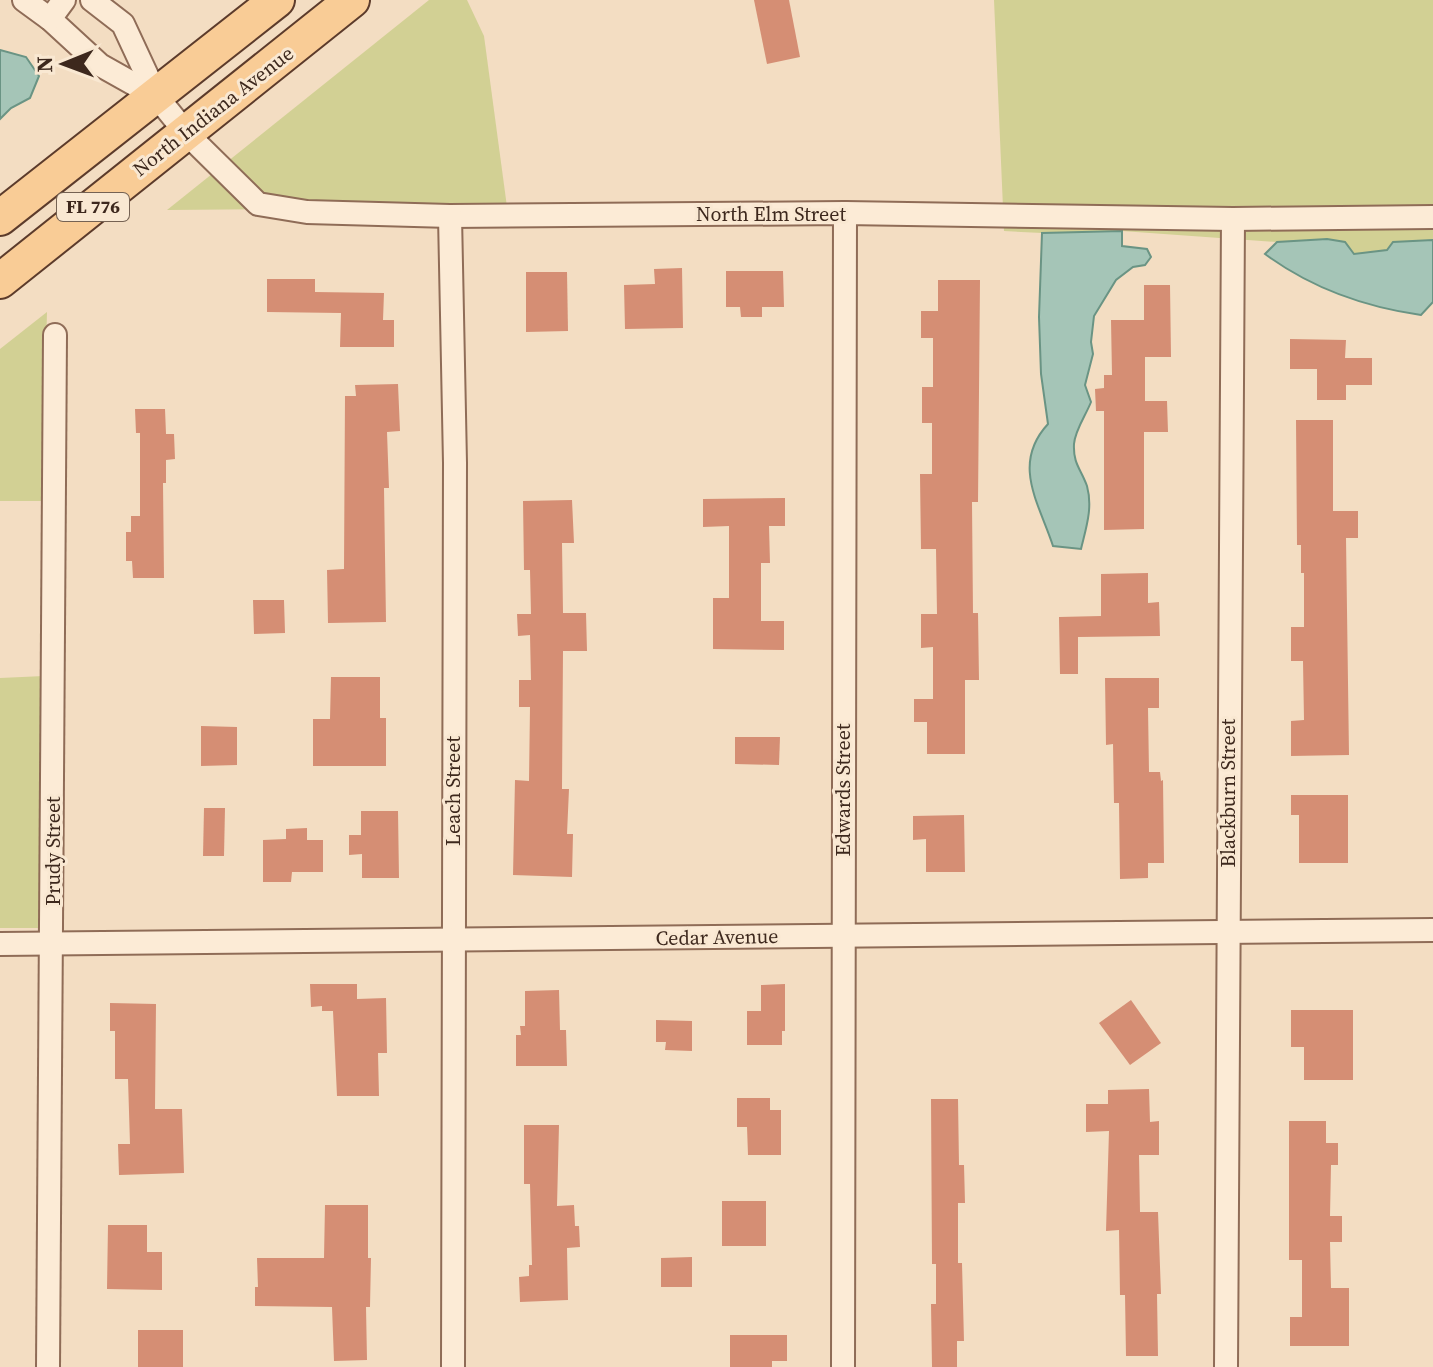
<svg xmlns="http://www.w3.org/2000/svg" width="1433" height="1367" font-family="'Source Serif 4',serif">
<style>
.green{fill:#d2d094}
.water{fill:#a5c5b7;stroke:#6a9484;stroke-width:2}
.building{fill:#d58e74}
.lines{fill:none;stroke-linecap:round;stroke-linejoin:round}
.street-casing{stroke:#8f6c57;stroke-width:26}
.primary-casing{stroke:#5c3b2b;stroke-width:38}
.street{stroke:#fcebd6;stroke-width:22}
.primary{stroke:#f9cc96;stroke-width:34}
.labels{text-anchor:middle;stroke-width:6;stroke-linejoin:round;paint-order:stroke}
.shield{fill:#f9e8d2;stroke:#756253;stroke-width:2}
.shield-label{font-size:18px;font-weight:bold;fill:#3d281d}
.street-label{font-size:20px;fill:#3d281d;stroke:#f9e8d2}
</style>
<rect width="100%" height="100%" fill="#f3ddc2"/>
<!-- green -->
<g class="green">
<polygon points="429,0 467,0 484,36 507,207 167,210"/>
<polygon points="994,0 1433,0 1433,240 1393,242 1387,250 1354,254 1345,242 1327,239 1277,242 1122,231 1042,233 1004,231"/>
<polygon points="47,312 42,501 0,501 0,349"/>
<polygon points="44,676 51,928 0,928 0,678"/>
</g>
<!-- water -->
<g class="water">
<polygon points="0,50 26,57 39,76 30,98 11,108 0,119"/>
<path d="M1122,231V246L1147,249L1151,257L1145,265L1133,267L1116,280L1094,316L1091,342L1093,354L1085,385L1091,402C1086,415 1075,430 1074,444C1073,464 1081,469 1087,486C1093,508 1086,528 1081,549L1053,546C1039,503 1011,464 1048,424L1041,374L1039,317L1042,233Z"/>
<path d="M1327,239L1345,242L1354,254L1387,250L1393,242L1433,240V302L1421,315C1365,307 1311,288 1265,254L1277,242Z"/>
</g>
<!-- building -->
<g class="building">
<polygon points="754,0 789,0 800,57 767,64"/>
<polygon points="682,268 683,328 625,329 624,285 655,284 654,269"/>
<polygon points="726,271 783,271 784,307 762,307 762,317 741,317 740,307 726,307"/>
<polygon points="526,272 567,272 568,331 526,332"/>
<polygon points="267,279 315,279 315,292 384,293 383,320 394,320 394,347 340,347 341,313 267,312"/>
<polygon points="938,280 980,280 978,502 972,502 973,613 978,613 979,680 965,680 965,754 927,754 927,722 914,722 914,699 933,699 933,647 921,648 921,614 937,614 936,549 921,549 920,474 932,474 932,423 922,423 922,387 933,387 933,338 921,338 921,311 938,311"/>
<polygon points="1144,285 1170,285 1171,357 1145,357 1145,401 1167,401 1168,432 1144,432 1144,529 1104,530 1104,411 1096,411 1095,389 1104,388 1104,375 1112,375 1111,320 1144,320"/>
<polygon points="1290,339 1346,340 1345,358 1372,358 1372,385 1346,385 1346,400 1317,400 1317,369 1290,369"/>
<polygon points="398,384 400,431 387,432 389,488 384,488 386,622 328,623 327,570 344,569 345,396 356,396 355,385"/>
<polygon points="135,409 165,409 166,434 174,434 175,459 166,460 166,483 163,483 164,578 133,578 132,561 126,561 126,532 131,532 131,516 140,516 140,433 136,433"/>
<polygon points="1296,420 1333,420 1333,511 1358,511 1358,538 1346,538 1349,755 1291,756 1291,721 1304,720 1303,661 1291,661 1291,627 1304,627 1304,573 1301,573 1301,545 1297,545"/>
<polygon points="785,498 785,526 769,526 770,563 761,563 761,621 784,621 784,650 713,649 713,598 729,598 729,526 703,527 703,499"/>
<polygon points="572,500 574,543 562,543 563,613 586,613 587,651 563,651 562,789 569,789 567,834 573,834 572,877 513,875 515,780 529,781 530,707 519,707 519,680 531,680 530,635 518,636 517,614 531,614 530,570 524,570 523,501"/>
<polygon points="1148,573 1148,603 1159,602 1160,636 1078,637 1078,674 1060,674 1059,617 1101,616 1101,574"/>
<polygon points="253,600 284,600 285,633 254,634"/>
<polygon points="331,677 380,677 380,718 386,718 386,766 313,766 313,719 330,719"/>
<polygon points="1105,678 1159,678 1159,708 1148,708 1149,772 1160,772 1161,781 1163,780 1164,863 1148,863 1148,878 1120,879 1119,803 1114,803 1113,744 1106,745"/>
<polygon points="201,726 237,727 237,765 201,766"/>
<polygon points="735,737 780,737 779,765 735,764"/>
<polygon points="1291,795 1348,795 1348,863 1299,863 1299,815 1291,815"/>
<polygon points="204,808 225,808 224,856 203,856"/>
<polygon points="361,811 398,811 399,878 362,878 362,854 349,855 349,835 361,835"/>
<polygon points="964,815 965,872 926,872 926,839 913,840 913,816"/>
<polygon points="307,828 307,840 323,840 323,872 292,872 291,882 263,882 263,840 286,839 286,829"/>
<polygon points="310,984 357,984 357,999 386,998 387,1053 378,1053 379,1096 337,1096 333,1011 322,1011 322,1006 311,1007"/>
<polygon points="785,984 785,1031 782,1031 782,1045 747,1045 747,1011 761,1011 761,985"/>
<polygon points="559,990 560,1030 566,1030 567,1066 516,1066 516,1035 521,1035 520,1026 525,1026 525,991"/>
<polygon points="1131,1000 1161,1043 1130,1065 1099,1023"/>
<polygon points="110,1003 156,1004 155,1109 182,1109 184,1173 119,1175 118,1144 130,1144 128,1079 115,1079 115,1031 110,1031"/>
<polygon points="1291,1010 1353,1010 1353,1080 1304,1080 1304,1047 1291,1047"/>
<polygon points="656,1020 692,1021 692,1051 665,1050 666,1042 656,1042"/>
<polygon points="1149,1089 1150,1122 1159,1121 1159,1155 1139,1155 1140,1212 1158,1212 1161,1294 1157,1294 1158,1356 1126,1356 1125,1295 1120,1295 1119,1230 1106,1231 1109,1131 1086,1132 1086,1104 1108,1104 1108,1090"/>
<polygon points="737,1098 770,1098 770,1110 781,1110 781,1155 748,1155 747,1127 737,1127"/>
<polygon points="931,1099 958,1099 959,1165 964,1165 965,1203 958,1203 958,1263 962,1263 964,1341 957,1341 957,1367 932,1367 931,1304 936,1304 936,1264 932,1264"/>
<polygon points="1289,1121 1326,1121 1326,1143 1338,1143 1338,1165 1331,1165 1330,1216 1342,1216 1342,1242 1330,1242 1331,1288 1349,1288 1349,1346 1290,1346 1290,1317 1302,1317 1302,1260 1289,1260"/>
<polygon points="524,1125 559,1125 557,1206 574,1205 575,1226 579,1226 580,1247 567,1248 568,1300 520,1302 519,1277 529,1276 529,1265 532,1265 530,1184 524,1184"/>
<rect x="722" y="1201" width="44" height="45"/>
<polygon points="325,1205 368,1205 368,1258 371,1258 370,1307 366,1307 367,1360 334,1361 332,1307 255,1306 255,1287 258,1287 257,1258 324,1258"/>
<polygon points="108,1225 147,1225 147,1252 162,1252 162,1290 107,1289"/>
<polygon points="692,1257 692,1287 661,1287 661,1258"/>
<rect x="138" y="1330" width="45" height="37"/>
<polygon points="730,1335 787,1335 787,1361 772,1361 772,1367 730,1367"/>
</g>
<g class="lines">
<!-- street casing -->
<g class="street-casing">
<g id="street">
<polyline points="24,0 50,19 100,65 157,97"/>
<polyline points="92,0 123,24 157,97 187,134 258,204 307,212 450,216 845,213 1233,219 1433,217"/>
<polyline points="50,19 64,0"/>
<polyline points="450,216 455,463 453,1367"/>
<polyline points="0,944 1433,930"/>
<polyline points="48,1367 55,335"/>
<polyline points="843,1367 845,213"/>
<polyline points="1226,1367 1233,219"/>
</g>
</g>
<!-- primary casing -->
<g class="primary-casing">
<g id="primary">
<polyline points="0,218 277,0"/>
<polyline points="0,281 352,0"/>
</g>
</g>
<!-- street -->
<use href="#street" class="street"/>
<!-- primary -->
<use href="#primary" class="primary"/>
</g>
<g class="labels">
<!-- shield labels -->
<rect class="shield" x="57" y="193" width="72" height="28" rx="6"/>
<g class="shield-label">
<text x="93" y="213">FL 776</text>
</g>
<!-- street labels -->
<g class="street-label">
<text transform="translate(213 111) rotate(-38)" y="7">North Indiana Avenue</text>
<text x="771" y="221">North Elm Street</text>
<text transform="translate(843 790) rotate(-90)" y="7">Edwards Street</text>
<text transform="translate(453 791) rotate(-90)" y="7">Leach Street</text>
<text transform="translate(1228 793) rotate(-90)" y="7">Blackburn Street</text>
<text transform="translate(53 851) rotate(-90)" y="7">Prudy Street</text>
<text transform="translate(717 937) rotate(-1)" y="7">Cedar Avenue</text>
</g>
</g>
<!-- north arrow -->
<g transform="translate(64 64) rotate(269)" stroke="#f9e8d2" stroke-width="6" paint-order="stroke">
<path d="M0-6L14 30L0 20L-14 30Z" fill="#3d281d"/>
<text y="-12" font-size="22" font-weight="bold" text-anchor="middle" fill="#3d281d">N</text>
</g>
</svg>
